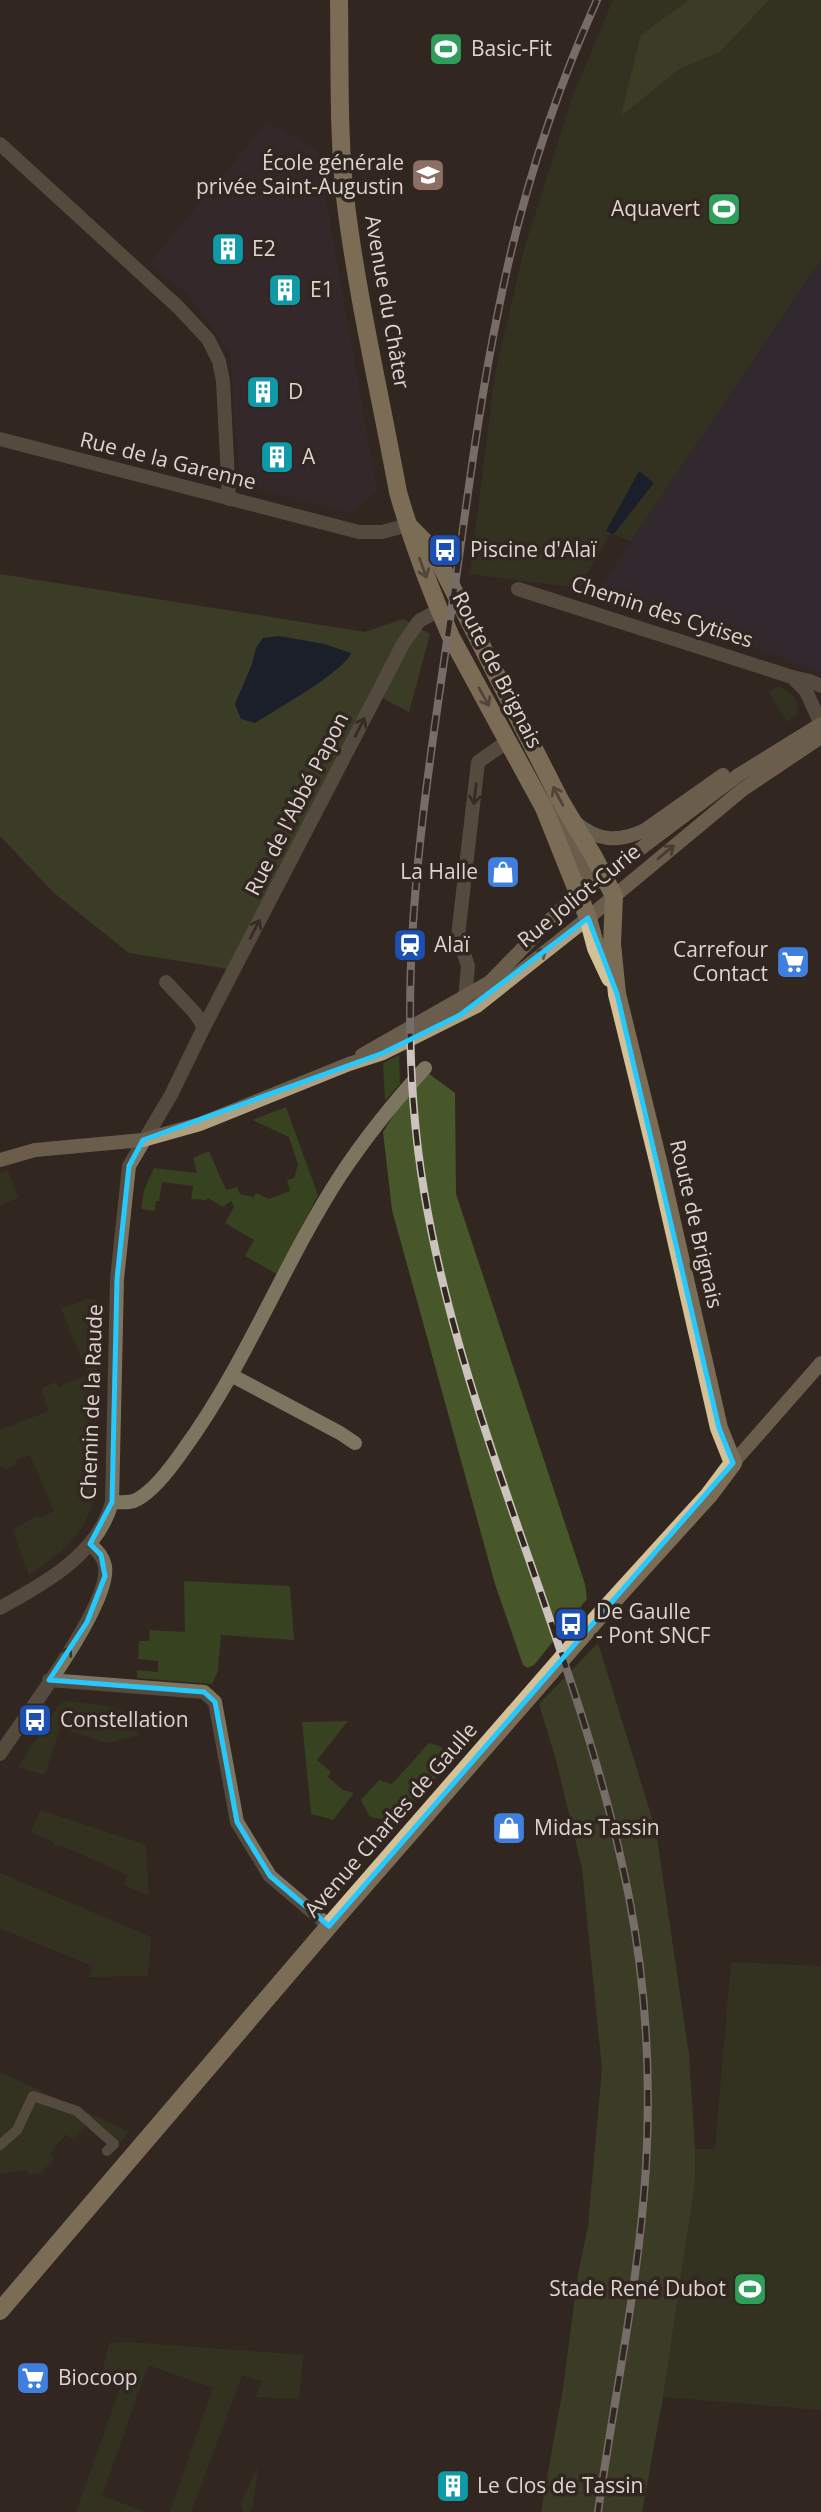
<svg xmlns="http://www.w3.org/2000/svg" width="821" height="2512" font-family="'Open Sans',sans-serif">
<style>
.commercial{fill:#3a2b38}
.industrial{fill:#312e3f}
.green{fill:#364220}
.forest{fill:#47572a}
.water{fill:#001837}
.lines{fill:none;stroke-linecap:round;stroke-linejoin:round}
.pedestrian{stroke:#7e7561;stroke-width:10}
.minor{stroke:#7e7561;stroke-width:14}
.secondary{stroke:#afa080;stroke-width:14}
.primary{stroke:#d5c197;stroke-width:18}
.rail-casing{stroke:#ccc3be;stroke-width:8}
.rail{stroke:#322620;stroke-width:5;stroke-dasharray:16;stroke-linecap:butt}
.oneway{stroke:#7b6c56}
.oneway2{stroke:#3d322a}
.oneway3{stroke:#645746}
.marked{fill:none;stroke:#26c9fe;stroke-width:5;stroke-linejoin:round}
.labels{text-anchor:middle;stroke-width:7;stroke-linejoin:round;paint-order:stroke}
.poi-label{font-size:21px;fill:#ddd5d0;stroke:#322620;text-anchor:start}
.street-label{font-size:21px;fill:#ddd5d0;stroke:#322620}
</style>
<rect width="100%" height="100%" fill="#322620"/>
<!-- commercial -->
<polygon class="commercial" points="267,123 317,150 377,491 352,513 240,484 230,353 188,294 149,264"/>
<!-- industrial -->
<polygon class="industrial" points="821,259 821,673 746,644 593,598"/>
<!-- green -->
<g class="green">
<polygon points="613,0 821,0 821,259 631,541 610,533 579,588 470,574 495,374 524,250 572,98"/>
<path d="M778,686C791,693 800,698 796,715L787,722L769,693Z"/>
<polygon points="399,1055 400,1084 385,1101 383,1063"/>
<polygon points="286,1107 318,1195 277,1274 245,1256 254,1240 225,1223 234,1207 231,1201 223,1207 208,1198 206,1200 191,1199 193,1186 162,1182 159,1201 156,1201 155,1211 141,1209 144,1190 154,1168 197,1173 193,1158 209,1151 226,1190 237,1187 240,1194 253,1197 256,1193 269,1199 290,1191 287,1180 294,1178 298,1165 289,1137 252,1120"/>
<polygon points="8,1170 18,1198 0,1205 0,1173"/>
<path d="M88,1299H94L98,1302L94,1498C83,1538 62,1552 29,1575L13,1530L38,1515L40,1518L54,1511L30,1455L15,1460L16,1464L5,1469L3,1465L0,1467V1430L49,1411L41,1389L56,1382L58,1387L88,1374L61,1308Z"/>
<polygon points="184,1581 290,1586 294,1640 221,1635 218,1671 212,1684 137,1678 137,1670 158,1672 158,1661 138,1659 139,1641 149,1641 150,1630 185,1632"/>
<path d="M62,1701C86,1703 108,1704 130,1714L139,1735L107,1743L60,1728L45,1775L18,1767Z"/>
<polygon points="348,1721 317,1760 331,1772 328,1777 343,1790 354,1793 333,1820 311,1814 302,1722"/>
<polygon points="429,1743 440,1746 452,1760 396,1822 370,1817 361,1800 379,1780 392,1784"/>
<polygon points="40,1810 146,1845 149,1896 124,1885 128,1875 60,1845 59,1847 53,1844 54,1842 31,1832"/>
<polygon points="0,1873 151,1937 148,1976 89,1977 92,1966 0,1928"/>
<polygon points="731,1962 821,1966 821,2410 663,2397 695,2181 695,2149 715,2149"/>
<polygon points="0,2072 129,2132 118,2144 88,2124 73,2140 66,2134 50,2154 54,2159 40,2173 29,2175 27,2170 0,2174"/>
<polygon points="129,2342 303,2355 299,2399 256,2397 262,2381 242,2375 191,2512 170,2512 213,2388 148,2365 102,2496 146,2512 76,2512 121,2386 101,2378 109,2343"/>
<polygon points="258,2465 253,2506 250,2512 243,2512 241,2504"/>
</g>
<!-- forest -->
<g class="forest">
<polygon points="689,0 769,0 720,52 679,69 621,116 641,35"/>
<polygon points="0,574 365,632 403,619 430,634 409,712 371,692 229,969 129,953 54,893 0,836"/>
<polygon points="428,1073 455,1093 456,1194 585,1584 587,1599 534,1665 528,1668 523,1665 495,1584 392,1210 383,1132 400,1105"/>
<polygon points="598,1643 656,1831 689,2055 695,2149 695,2181 663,2397 642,2512 541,2512 563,2388 578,2274 588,2226 602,2069 582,1868 556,1760 539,1704"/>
</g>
<!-- water -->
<g class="water">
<polygon points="639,471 654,483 614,534 606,531"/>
<path d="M279,636L324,644L351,653C345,671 274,711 255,723L241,719L235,704L252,664L256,648L263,638Z"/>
</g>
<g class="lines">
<!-- pedestrian -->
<polyline class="pedestrian" points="0,2145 17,2130 33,2096 77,2111 114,2144 107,2151"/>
<!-- minor -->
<g class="minor">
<polyline points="0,144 178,307 208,339 219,361 223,381 229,499"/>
<polyline points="0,439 359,532 382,532 408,525"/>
<polyline points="518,589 792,677 810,681 821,686"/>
<polyline points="792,677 806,691 821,724"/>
<polyline points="166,982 195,1013 204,1027"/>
<polyline points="465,998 468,966 458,936 478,762 508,741"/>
<polyline points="231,1375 340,1433 355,1443"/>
<path d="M112,1502C120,1502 130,1504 138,1499C154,1490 173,1465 184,1449C246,1364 283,1264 340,1176C365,1138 394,1102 425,1068"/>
<path d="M0,1608C44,1583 98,1555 112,1502L117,1279L129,1166L171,1095L204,1027L403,644L419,621L439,610"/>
<polyline points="49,1680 204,1692 215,1702 237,1822 270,1876 329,1926"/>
<path d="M0,1754C23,1719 112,1603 105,1566C103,1556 97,1551 90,1544"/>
</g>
<!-- secondary -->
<g class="secondary">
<polyline points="546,810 561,824 592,885"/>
<path d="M575,822C597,841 618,843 645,830L723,775"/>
<polyline points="362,1055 490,982 558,912 579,895 737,776 821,724"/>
<polyline points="0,1160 35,1150 143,1140 200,1124 349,1064 383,1053 477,1006 588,918 742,790 821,737"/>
<polyline points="733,1463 821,1363"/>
</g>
<!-- primary -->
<g class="primary">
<path d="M339,0C340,66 338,132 345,197C357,296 380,394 398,492C412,541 430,590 451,637L544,808L588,918L596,948L610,978"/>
<polyline points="0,2311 329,1926 600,1615 709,1495 733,1463 719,1428 659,1165 617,994 612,944 614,896 594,857 560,800 433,550 408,525"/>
</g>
<!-- rail casing -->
<g class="rail-casing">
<path id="rail" d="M597,0C553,98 520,201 499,307C478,408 466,511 451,613C423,808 391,994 424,1191C464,1433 582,1656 629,1897C646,1985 651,2077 646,2167C639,2283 614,2397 598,2512"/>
</g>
<!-- rail -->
<use href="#rail" class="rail"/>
</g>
<!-- one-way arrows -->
<defs><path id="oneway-shaft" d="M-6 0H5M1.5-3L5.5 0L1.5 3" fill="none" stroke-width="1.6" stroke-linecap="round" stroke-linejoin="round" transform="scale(1.75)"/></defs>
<g class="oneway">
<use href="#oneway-shaft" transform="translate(423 568) rotate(70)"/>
<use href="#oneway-shaft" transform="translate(484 697) rotate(61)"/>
<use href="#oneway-shaft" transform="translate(558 796) rotate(-118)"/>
</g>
<g class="oneway2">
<use href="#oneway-shaft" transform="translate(360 727) rotate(-63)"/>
<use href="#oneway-shaft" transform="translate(475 794) rotate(97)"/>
<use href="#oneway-shaft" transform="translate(255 929) rotate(-63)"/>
<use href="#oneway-shaft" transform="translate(65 1656) rotate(-57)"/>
</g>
<g class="oneway3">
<use href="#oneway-shaft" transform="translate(666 852) rotate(-40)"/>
<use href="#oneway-shaft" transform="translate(538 956) rotate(-38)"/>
</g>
<!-- marked area -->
<path d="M0 0H821V2512H0ZM588,918L617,994L719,1428L733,1463L329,1926L270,1876L237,1822L215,1702L204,1692L49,1680L87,1622L105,1576L101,1555L90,1544L112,1502L117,1279L129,1166L143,1140L383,1053L460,1015Z" fill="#322620" fill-opacity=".55" fill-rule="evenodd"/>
<path class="marked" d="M588,918L617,994L719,1428L733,1463L329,1926L270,1876L237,1822L215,1702L204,1692L49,1680L87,1622L105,1576L101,1555L90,1544L112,1502L117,1279L129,1166L143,1140L383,1053L460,1015Z"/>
<!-- icons -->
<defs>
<g id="stadium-square" transform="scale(1.75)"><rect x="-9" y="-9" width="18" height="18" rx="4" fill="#2e9e5b" stroke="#322620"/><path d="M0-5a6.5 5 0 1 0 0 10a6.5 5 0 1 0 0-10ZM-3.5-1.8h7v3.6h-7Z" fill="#fff"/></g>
<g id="school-square" transform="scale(1.75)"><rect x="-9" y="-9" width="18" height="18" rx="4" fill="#8d6e63" stroke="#322620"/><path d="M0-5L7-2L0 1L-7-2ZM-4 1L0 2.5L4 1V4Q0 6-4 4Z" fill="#fff"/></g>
<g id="building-square" transform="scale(1.75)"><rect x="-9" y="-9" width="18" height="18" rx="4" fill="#0f9aa8" stroke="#322620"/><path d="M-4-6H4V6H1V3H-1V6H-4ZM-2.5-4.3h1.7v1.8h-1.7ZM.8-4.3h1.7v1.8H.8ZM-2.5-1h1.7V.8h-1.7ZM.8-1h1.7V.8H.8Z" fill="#fff"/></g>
<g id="bus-square" transform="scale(1.75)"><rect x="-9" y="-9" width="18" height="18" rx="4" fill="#1a4fb4" stroke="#322620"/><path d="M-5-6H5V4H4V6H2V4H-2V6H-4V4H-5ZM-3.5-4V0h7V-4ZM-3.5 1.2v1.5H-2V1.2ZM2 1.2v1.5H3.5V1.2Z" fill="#fff"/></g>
<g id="shop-square" transform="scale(1.75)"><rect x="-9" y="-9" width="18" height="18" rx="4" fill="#3f7fe0" stroke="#322620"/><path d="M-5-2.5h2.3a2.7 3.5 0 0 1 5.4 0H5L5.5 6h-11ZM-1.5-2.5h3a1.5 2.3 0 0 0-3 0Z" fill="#fff"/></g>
<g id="station-square" transform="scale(1.75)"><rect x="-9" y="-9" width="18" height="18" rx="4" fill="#1a4fb4" stroke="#322620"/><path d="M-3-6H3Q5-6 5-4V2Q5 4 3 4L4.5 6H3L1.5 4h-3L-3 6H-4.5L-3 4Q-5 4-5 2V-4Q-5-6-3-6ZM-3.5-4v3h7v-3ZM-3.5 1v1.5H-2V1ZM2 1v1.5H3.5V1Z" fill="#fff"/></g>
<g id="supermarket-square" transform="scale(1.75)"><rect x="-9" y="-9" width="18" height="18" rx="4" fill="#3f7fe0" stroke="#322620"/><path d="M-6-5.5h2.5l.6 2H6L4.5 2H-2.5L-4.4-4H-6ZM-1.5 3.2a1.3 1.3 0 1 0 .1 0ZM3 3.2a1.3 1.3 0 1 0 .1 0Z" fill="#fff"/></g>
</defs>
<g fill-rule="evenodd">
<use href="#stadium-square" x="446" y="49"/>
<use href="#school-square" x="428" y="175"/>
<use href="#stadium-square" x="724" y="209"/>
<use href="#building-square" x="228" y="249"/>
<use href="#building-square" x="285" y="290"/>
<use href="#building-square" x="263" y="392"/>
<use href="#building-square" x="277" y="457"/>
<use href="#bus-square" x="445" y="550"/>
<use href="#shop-square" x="503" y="872"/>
<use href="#station-square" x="410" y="945"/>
<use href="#supermarket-square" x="793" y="962"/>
<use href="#bus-square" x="571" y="1624"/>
<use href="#bus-square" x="35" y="1720"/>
<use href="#shop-square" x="509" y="1828"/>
<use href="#stadium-square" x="750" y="2289"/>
<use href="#supermarket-square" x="33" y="2378"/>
<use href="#building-square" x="453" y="2486"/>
</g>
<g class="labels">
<!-- poi labels -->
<g class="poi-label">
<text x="471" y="56">Basic-Fit</text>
<text x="404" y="170" text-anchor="end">École générale<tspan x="404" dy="24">privée Saint-Augustin</tspan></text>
<text x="700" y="216" text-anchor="end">Aquavert</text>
<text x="252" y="256">E2</text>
<text x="310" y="297">E1</text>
<text x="288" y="399">D</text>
<text x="302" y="464">A</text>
<text x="470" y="557">Piscine d'Alaï</text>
<text x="478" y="879" text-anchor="end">La Halle</text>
<text x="434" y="952">Alaï</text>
<text x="768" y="957" text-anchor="end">Carrefour<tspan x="768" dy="24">Contact</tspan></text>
<text x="596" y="1619">De Gaulle<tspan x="596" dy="24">- Pont SNCF</tspan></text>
<text x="60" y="1727">Constellation</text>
<text x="534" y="1835">Midas Tassin</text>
<text x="726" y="2296" text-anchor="end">Stade René Dubot</text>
<text x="58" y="2385">Biocoop</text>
<text x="477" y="2493">Le Clos de Tassin</text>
</g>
<!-- street labels -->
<g class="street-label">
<text transform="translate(387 302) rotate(80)" y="7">Avenue du Châter</text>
<text transform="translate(168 461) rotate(14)" y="7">Rue de la Garenne</text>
<text transform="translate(662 612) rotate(18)" y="7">Chemin des Cytises</text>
<text transform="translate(497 670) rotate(63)" y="7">Route de Brignais</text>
<text transform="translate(297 804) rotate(-63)" y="7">Rue de l'Abbé Papon</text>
<text transform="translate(579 896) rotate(-39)" y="7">Rue Joliot-Curie</text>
<text transform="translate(696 1224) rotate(77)" y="7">Route de Brignais</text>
<text transform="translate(92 1402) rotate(-88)" y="7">Chemin de la Raude</text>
<text transform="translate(391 1820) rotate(-49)" y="7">Avenue Charles de Gaulle</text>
</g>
</g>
</svg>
